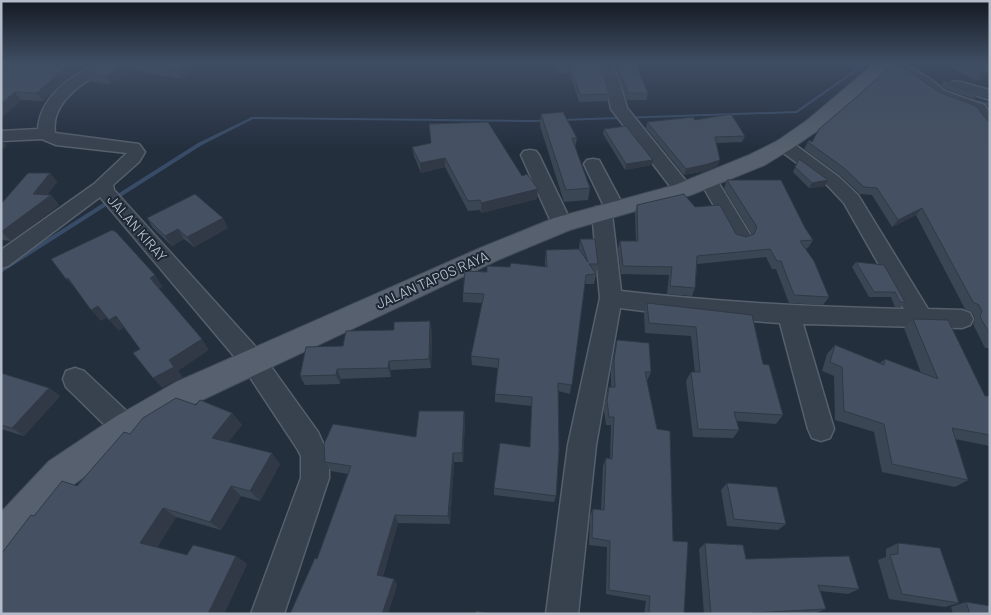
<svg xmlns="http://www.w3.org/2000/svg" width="991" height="615" font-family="Barlow,sans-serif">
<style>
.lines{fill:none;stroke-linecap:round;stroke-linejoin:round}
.stream{fill:#394c67;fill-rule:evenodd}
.minor-casing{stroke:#565f6c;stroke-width:3}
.major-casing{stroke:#414a57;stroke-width:2}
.minor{fill:#38414e;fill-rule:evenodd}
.major{fill:#56606e;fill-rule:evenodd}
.wall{fill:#3b4654}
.shaded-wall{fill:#303945}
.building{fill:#455162;stroke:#303945}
.labels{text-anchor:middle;stroke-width:4;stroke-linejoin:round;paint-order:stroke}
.street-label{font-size:14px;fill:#b4bcc9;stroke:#1d2633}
</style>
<rect width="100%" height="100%" fill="#242f3e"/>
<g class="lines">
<!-- stream -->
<g class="stream">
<polygon points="864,63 868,63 797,113 532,122 253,119 202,145 1,273 1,268 198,143 252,117 532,120 796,111"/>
<polygon points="955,95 990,103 990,106 955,97"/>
</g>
<!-- minor casing -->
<g class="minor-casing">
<g id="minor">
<path d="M96,63H113C108,69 100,72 93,77C74,89 51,107 55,133L139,144L145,152L139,162L113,185L114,190L262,354L318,432L329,456V478L284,614H251L301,478V456L298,450L244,368L100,197L8,266L1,268V250L94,184L127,153L56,145L42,139L1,141V131L38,129C40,97 70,77 96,63Z"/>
<polygon points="597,63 611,63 620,84 627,108 690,186 692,190 690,194 683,196 676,194 611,109 606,84"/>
<polygon points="886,63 903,63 930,79 945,91 984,105 990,112 990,127 984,125 972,111 935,97"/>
<polygon points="957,81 990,90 990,100 952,88 950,85 952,82"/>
<path d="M784,140L790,141L839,177L858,195L928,309L962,310L970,313L973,319L970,325L962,328L803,324L834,429L830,438L821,441L812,438L808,429L780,323L683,316L620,308L596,445L578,614H546L568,445L600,298L592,212L595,207L604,206L584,164L587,160L593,159L599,160L625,209L622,213L612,214L621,291C716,302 810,307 904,309L844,203L827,185L778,149L776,145L778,141Z"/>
<polygon points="530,150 536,151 539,155 572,224 569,229 562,231 555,229 552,224 521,155 524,151"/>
<polygon points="709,175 715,177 751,236 748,241 741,243 734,241 731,236 700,181 703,177"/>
<polygon points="75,368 84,371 135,419 139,428 135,437 126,440 117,437 66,387 63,379 66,371"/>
</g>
</g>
<!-- major casing -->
<g class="major-casing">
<polygon id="major" points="875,63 894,63 820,129 791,149 765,165 691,195 570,230 498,260 198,402 137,439 73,485 14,552 1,557 1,512 49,461 115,417 176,382 480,248 554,218 675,185 749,155 777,141 806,121"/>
</g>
<!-- minor -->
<use href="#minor" class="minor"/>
<!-- major -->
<use href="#major" class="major"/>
</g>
<!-- wall -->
<g class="wall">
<polygon points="1,63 66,80 43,101 21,100 1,118"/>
<polygon points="102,63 204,63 182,79 134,70 110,84 91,81 86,73"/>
<polygon points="555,63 599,63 609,94 608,101 579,102 570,73 556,73"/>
<polygon points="613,63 635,63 648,93 646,100 627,100"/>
<polygon points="943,63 990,63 990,77 976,81"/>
<polygon points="944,80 978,94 974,99 946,89 941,85"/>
<polygon points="939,92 990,121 990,348 985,348 973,324 975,318 972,312 965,309 916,215 892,227 872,195 860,194 840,175 804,149 809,140 812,142"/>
<polygon points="541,114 577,138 575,148 590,188 588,200 564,202 540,126"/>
<polygon points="695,120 745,136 742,142 716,143 720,160 717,166 705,171 684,175 646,128 647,122"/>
<polygon points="604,129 652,165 625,170 603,134"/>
<polygon points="431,143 537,199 481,213 480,210 468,211 445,167 421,173 414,156 412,147"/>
<polygon points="799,159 825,186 809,188 793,172"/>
<polygon points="50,173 57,182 47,195 51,195 59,205 11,241 1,240 1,204"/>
<polygon points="727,180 805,228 813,240 808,248 805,249 829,297 823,305 789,303 776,269 772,269 766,257 697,264 695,288 692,296 667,294 669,275 621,274 618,249 620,241 636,241 635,213 637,205 695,207 736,234 746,237 752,234 724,188"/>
<polygon points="147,218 228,228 194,247 184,239 172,246 153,228"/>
<polygon points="580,239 598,264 594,284 585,284 570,394 558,391 556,496 554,502 494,495 494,488 530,447 532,406 495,402 495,394 498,368 472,365 471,356 482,303 463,302 463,293 487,272 510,267 545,267 545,260 546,250 579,249"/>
<polygon points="856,262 884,265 905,302 901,307 895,307 891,297 869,297 852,267"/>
<polygon points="647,303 752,315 763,364 783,415 776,424 737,421 739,430 733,438 693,437 686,381 691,372 695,372 691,336 645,333 644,313"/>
<polygon points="913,319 985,396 990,396 990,446 955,439 968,480 955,487 882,472 874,432 835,420 834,376 822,371 827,354 835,345 880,363 885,359 921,373 904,328"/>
<polygon points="432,331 431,368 391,370 391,377 341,379 340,384 305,385 300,376"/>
<polygon points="617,340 651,372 647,381 684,614 644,614 646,601 606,594 607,547 589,545 590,516 593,509 601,510 603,466 606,458 610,459 611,425 606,425 604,410 606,396 609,387 611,387 611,370"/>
<polygon points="1,373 49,388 60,396 24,436 1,429"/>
<polygon points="196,405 232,413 242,425 228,442 280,464 260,501 241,496 221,530 176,517 157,547 187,555 236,556 247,564 224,614 1,614 34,516 77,486 130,434"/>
<polygon points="464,411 465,422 463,462 454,462 450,524 398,523 383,576 397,585 388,614 290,614 317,559 348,474 331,471 325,462 416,437"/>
<polygon points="727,483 786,524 778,530 727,526 721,490"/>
<polygon points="705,543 746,559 859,589 848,594 820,591 826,609 816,613 704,614 699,549"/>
<polygon points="898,543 959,603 945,607 889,599 878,560 886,557 886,549"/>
<polygon points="966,602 990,614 953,614 951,607"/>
</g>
<!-- shaded-wall -->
<g class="shaded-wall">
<polygon points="75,63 93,63 66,80 43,101 37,93 60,72"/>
<polygon points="127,63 130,63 134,70 110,84 106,76"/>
<polygon points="189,63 204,63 182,79 178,71"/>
<polygon points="990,71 990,77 976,81 983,73"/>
<polygon points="15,92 21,100 1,118 1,104"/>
<polygon points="1,139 7,146 1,151"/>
<polygon points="445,158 445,167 421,173 420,163"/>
<polygon points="653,160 652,165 625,170 626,164"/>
<polygon points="720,160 717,166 705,171 684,175 686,169"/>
<polygon points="50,173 57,182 41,203 51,195 59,205 11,241 2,232"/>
<polygon points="828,180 825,186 809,188 812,183"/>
<polygon points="538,189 537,199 481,213 481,203"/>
<polygon points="922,208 916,215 892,227 898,220"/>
<polygon points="223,218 228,228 194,247 187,237"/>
<polygon points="178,229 184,239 172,246 165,236"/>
<polygon points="155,275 163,287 158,289 150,278"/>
<polygon points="68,278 77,290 66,279"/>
<polygon points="98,306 108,317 101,321 91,310"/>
<polygon points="116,316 125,327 119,331 109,320"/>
<polygon points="430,321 432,331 431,368 429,359"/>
<polygon points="202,339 209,350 178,371 183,377 162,388 153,378 169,360"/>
<polygon points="389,361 391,370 391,377 388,368"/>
<polygon points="337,369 341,379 340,384 336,375"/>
<polygon points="49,388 60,396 24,436 12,428"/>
<polygon points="464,411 465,422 463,462 462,453"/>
<polygon points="232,413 242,425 223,449 212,438"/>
<polygon points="272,453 280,464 260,501 250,491"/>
<polygon points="453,453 454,462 450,524 448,516"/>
<polygon points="231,486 241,496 221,530 210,522"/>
<polygon points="163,508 176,517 155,551 140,543"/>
<polygon points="395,515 398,523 381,581 377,575"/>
<polygon points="236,556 247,564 224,614 208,614"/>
<polygon points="394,579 397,585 388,614 382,614"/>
</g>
<!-- building -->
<g class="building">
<polygon points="1,63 75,63 60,72 37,93 15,92 1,104"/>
<polygon points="102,63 127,63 106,76 86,73"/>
<polygon points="136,63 189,63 178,71"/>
<polygon points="557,63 599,63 605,78 609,94 580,95 571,66 557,66"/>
<polygon points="617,63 635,63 648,93 628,93"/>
<polygon points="894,63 896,63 939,92 976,106 988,121 990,121 990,334 980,317 982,311 979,305 973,302 922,208 898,220 877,188 864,187 844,168 808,142 809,140 812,142 819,129 866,89"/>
<polygon points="965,63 990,63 990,71 983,73"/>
<polygon points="944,80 955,85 978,92 978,94 949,84"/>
<polygon points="563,112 577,138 572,138 590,188 566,190 541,114"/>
<polygon points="731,114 745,136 715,137 720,160 708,164 686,169 647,122 693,117 695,120"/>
<polygon points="488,122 522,176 527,174 538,189 481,203 480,200 468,201 445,158 420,163 412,147 431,143 429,124"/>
<polygon points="626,126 653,160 626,164 604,129"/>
<polygon points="799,159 828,180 812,183 795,167"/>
<polygon points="28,173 50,173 33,194 51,195 1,232 1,204"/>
<polygon points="727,180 781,180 805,228 813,240 800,241 814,261 829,297 794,295 781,261 777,261 770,249 697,256 695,288 670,286 672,267 623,266 620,241 638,241 637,205 684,194 695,207 720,205 736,234 746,237 754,234 757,227"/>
<polygon points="195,194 223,218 187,237 178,229 165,236 147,218"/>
<polygon points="112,230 116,232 155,275 150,278 202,339 169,360 174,367 153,378 133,353 140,349 116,316 109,320 98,306 91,310 68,278 66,279 51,259"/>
<polygon points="580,239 595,239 598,264 589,264 596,274 586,275 572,385 558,383 559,450 556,496 494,488 500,443 530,447 532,397 495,394 499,359 471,356 484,294 463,293 465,271 487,272 487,266 510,267 511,263 547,267 546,250 579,249 588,262"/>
<polygon points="856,262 884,265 905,302 900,302 895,292 874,292"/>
<polygon points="647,303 752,315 763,364 769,365 783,415 734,412 739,430 698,429 691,372 700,372 696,327 649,323"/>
<polygon points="913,319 948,320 985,396 990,396 990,435 952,428 968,480 892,464 884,424 844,411 842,367 830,362 835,345 884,365 885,359 938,379"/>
<polygon points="430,321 429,359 389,361 388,368 337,369 336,375 300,376 306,347 343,346 346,331 394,330 394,322"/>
<polygon points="617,340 649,343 651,372 645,372 657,429 670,431 673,541 688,542 684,614 649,614 650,596 609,590 610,541 592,538 593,509 604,510 606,458 612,459 614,417 609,417 607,401 609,387 615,387 614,361"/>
<polygon points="1,373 49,388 12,428 1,425"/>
<polygon points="176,398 196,405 200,400 232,413 212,438 272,453 250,491 231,486 210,522 163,508 140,543 187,555 193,545 236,556 208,614 1,614 1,554 31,515 34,516 62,481 77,486 124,432 130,434 143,418"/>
<polygon points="419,411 464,411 462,453 453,453 448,516 395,515 377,575 394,579 382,614 290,614 315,558 317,559 351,466 325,462 324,444 333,424 416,437"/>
<polygon points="727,483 777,487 786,524 734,519"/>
<polygon points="705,543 743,545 746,559 849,556 859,589 818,585 826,609 751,613 751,614 711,614"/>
<polygon points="898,543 940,548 959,603 902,594 890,555 898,554"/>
<polygon points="966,602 990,606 990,614 970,614"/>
<polygon points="476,611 491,614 476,614"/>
</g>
<!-- sky -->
<linearGradient id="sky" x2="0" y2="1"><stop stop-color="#141a22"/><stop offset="0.42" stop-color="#3f4d63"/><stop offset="1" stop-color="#3f4d63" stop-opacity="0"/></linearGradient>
<rect width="991" height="149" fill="url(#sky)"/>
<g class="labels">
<!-- street labels -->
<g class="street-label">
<text transform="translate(137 228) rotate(49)" y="5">JALAN KIRAY</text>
<text transform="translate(432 280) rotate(-24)" y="5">JALAN TAPOS RAYA</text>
</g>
</g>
<!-- border -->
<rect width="991" height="615" fill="none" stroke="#b4bcc9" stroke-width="5"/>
</svg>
